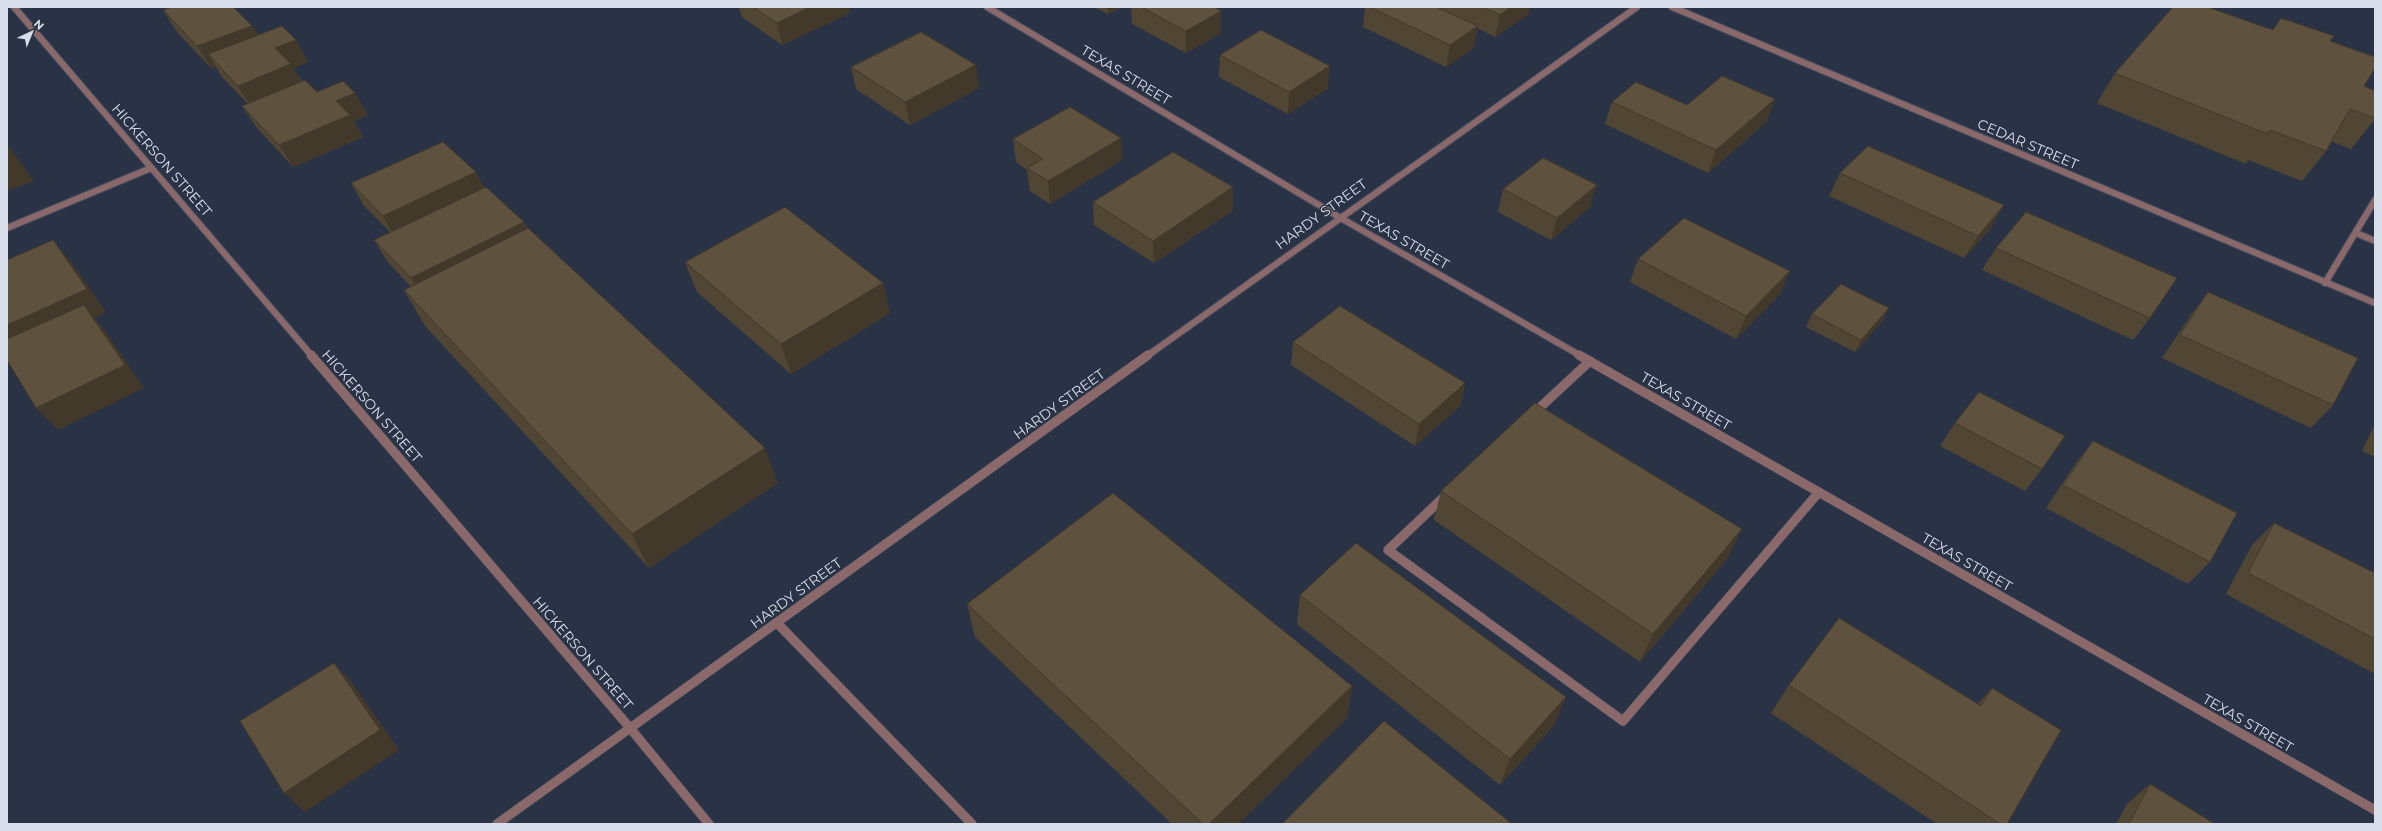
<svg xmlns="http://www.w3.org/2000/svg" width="2382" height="831" font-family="Montserrat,sans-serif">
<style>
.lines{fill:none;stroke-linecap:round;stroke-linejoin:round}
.service-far1-casing{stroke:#464e60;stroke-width:8}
.service-casing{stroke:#464e60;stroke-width:10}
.minor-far1-casing{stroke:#464e60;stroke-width:8}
.minor-casing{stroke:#464e60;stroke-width:10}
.service-far1{stroke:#8b696a;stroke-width:6}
.service{stroke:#8b696a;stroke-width:9}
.minor-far1{stroke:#8b696a;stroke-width:6}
.minor{stroke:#8b696a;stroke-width:9}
.wall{fill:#514634}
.shaded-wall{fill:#42392b}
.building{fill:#5e513d;stroke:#42392b}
.labels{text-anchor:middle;stroke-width:3;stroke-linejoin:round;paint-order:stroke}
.street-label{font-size:14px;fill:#d8deea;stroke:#2a3346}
</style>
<rect width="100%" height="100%" fill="#2a3346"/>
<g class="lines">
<!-- service-far1 casing -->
<g class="service-far1-casing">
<g id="service-far1">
<polyline points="7,228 151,168"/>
<polyline points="2356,233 2375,241"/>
<polyline points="2325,283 2375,200"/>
</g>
</g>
<!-- service casing -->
<g class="service-casing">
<g id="service">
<polyline points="1534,413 1590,361"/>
<polyline points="1445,496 1388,550 1623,721 1819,492"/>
<polyline points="777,623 972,824"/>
</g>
</g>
<!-- minor-far1 casing -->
<g class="minor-far1-casing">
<g id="minor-far1">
<polyline points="14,7 312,356"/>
<polyline points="987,7 1339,217 1581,356"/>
<polyline points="1672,7 2375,303"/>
<polyline points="1147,356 1637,7"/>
</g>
</g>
<!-- minor casing -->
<g class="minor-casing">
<g id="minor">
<polyline points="311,355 630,728 709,824"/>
<polyline points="1579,355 2375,810"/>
<polyline points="497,824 1148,355"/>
</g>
</g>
<!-- service-far1 -->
<use href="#service-far1" class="service-far1"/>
<!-- service -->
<use href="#service" class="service"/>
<!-- minor-far1 -->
<use href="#minor-far1" class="minor-far1"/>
<!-- minor -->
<use href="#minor" class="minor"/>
</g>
<!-- wall -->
<g class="wall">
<polygon points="171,7 233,7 252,26 258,35 308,62 293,68 302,82 317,92 355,93 368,115 354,121 363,137 293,167 257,128 242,106 248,104 222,77 216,67 211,68 177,32 163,10 171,8"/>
<polygon points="739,7 849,7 850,13 782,45 742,17"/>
<polygon points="1094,7 1122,7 1108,14"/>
<polygon points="1131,7 1214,7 1221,33 1186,53 1132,24"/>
<polygon points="1365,7 1530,7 1529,14 1495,37 1477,28 1474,48 1446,67 1363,27"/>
<polygon points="2281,18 2334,36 2330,41 2364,86 2375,91 2375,119 2351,149 2331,141 2326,151 2302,181 2248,160 2246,164 2097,103 2115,73 2273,30"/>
<polygon points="1220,55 1328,88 1288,114 1219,77"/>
<polygon points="851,67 979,88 910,125 856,89"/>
<polygon points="1775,99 1766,122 1708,173 1605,124 1612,102 1687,105"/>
<polygon points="1013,139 1122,160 1050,204 1030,191 1027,170 1016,162"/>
<polygon points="1840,173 1991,228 1964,258 1829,196"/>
<polygon points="351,183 484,188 524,222 528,229 778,483 649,568 425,326 404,290 411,287 388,262 374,240 390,232 364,206"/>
<polygon points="1233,187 1233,210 1154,263 1094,225 1093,202"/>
<polygon points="1503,189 1590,207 1551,240 1498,212"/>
<polygon points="1996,248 2150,318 2133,340 1982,270"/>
<polygon points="1638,259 1780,294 1736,339 1630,282"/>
<polygon points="685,262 883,283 890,313 791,374 697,292"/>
<polygon points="2208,292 2333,405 2311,428 2162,358 2191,315"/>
<polygon points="1889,308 1883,320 1855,352 1806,327 1812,314"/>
<polygon points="1293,342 1465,383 1460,406 1415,446 1291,365"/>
<polygon points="1955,423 2042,469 2025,491 1940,446"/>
<polygon points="2375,424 2375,457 2362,451"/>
<polygon points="2093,441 2210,562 2188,584 2046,508 2076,463"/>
<polygon points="1441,491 1727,559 1640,662 1434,520"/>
<polygon points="2274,523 2375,573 2375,674 2226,594 2252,545"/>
<polygon points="1300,595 1555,724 1500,785 1297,624"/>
<polygon points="967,604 1352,686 1347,718 1238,824 1172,824 975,637"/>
<polygon points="1789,685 1978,704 1992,688 2007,824 1937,824 1771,713"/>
<polygon points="2150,784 2215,824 2116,824 2127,804"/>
</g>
<!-- shaded-wall -->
<g class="shaded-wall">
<polygon points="810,7 849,7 850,13 782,45 777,23"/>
<polygon points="1108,7 1122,7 1108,14"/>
<polygon points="1511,7 1530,7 1529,14 1495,37 1500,15"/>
<polygon points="1221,11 1221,33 1186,53 1186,31"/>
<polygon points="252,26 265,48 208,54 216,67 211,68 197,46"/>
<polygon points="1478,26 1474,48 1446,67 1450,45"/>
<polygon points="296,40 308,62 293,68 304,87 252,108 238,86 275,48"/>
<polygon points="976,65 979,88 910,125 905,102"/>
<polygon points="1330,66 1328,88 1288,114 1289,92"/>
<polygon points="355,93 368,115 354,121 363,137 293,167 279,145 336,101"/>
<polygon points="1775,99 1766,122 1708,173 1716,150"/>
<polygon points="1121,138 1122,160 1050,204 1048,181"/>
<polygon points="7,144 34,181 7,191"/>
<polygon points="476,172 488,195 396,239 383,216"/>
<polygon points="1597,185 1590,207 1551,240 1557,218"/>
<polygon points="1233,187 1233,210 1154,263 1153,241"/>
<polygon points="2004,205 1991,228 1964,258 1978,236"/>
<polygon points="524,222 536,245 424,301 411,278"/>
<polygon points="53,240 72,263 106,312 94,318 103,328 144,388 58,430 36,408 7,350 7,325"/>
<polygon points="1790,271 1780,294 1736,339 1746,316"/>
<polygon points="883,283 890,313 791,374 781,344"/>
<polygon points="1889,308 1883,320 1855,352 1861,340"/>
<polygon points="1465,383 1460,406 1415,446 1419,424"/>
<polygon points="765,448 778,483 649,568 632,534"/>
<polygon points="1742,529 1727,559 1640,662 1653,634"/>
<polygon points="334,663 353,684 399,750 305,812 284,793"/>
<polygon points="1352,686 1347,718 1238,824 1209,824"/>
<polygon points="1566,697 1555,724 1500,785 1510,759"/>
</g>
<!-- building -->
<g class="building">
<polygon points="173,7 233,7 252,26 197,46 163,10"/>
<polygon points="753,7 810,7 777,23"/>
<polygon points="1141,7 1214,7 1221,11 1186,31"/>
<polygon points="1370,7 1436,7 1478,26 1450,45"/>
<polygon points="1483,7 1511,7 1500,15"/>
<polygon points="2173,7 2207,7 2273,30 2281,18 2334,36 2330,41 2375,57 2375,68 2364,86 2375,91 2375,118 2350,109 2326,151 2270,130 2268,134 2115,73"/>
<polygon points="282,26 296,40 275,48 291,64 238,86 208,54"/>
<polygon points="1261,30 1330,66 1289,92 1220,55"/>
<polygon points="921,32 976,65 905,102 851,67"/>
<polygon points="1722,76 1775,99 1716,150 1612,102 1636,82 1687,105"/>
<polygon points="305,80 317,92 343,81 355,93 336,101 350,115 279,145 242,106"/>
<polygon points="1070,107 1121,138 1048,181 1027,168 1043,159 1013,139"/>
<polygon points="443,142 476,172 383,216 351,183"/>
<polygon points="1868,146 2004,205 1978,236 1840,173"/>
<polygon points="1173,152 1233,187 1153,241 1093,202"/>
<polygon points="1543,158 1597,185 1557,218 1503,189"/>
<polygon points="486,187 524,222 411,278 374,240"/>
<polygon points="785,207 883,283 781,344 685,262"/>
<polygon points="2026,212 2177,278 2150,318 1996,248"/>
<polygon points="1684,218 1790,271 1746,316 1638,259"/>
<polygon points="528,228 765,448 632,534 404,290"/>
<polygon points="53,240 87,289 7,325 7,260"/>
<polygon points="1841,284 1889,308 1861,340 1812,314"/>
<polygon points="2208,292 2358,358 2333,405 2180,335"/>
<polygon points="84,305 125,365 36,408 7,360 7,339"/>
<polygon points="1340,306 1465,383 1419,424 1293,342"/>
<polygon points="1979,392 2065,436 2042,469 1955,423"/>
<polygon points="1535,403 1742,529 1653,634 1441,491"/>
<polygon points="2093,441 2237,513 2210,562 2063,485"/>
<polygon points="1113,493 1352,686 1209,824 1203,824 967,604"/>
<polygon points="2274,523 2375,573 2375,639 2248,573"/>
<polygon points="1356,543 1566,697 1510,759 1300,595"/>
<polygon points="1839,618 1981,706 1992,688 2061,730 2007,824 2000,824 1789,685"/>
<polygon points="334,663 380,730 284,793 240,721"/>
<polygon points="1384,721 1512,824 1282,824"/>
<polygon points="2150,784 2215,824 2129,824"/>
</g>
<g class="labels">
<!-- street labels -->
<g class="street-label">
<text transform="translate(1126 75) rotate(31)" y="5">TEXAS STREET</text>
<text transform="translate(2028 144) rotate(23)" y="5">CEDAR STREET</text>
<text transform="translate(162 160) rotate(49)" y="5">HICKERSON STREET</text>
<text transform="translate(1321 214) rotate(-36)" y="5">HARDY STREET</text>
<text transform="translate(1404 240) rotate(30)" y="5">TEXAS STREET</text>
<text transform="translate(1686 401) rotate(30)" y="5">TEXAS STREET</text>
<text transform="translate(1059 404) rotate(-36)" y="5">HARDY STREET</text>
<text transform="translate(372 406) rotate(49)" y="5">HICKERSON STREET</text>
<text transform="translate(1967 562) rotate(30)" y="5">TEXAS STREET</text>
<text transform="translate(796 593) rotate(-36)" y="5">HARDY STREET</text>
<text transform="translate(583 653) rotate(49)" y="5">HICKERSON STREET</text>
<text transform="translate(2248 723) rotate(30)" y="5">TEXAS STREET</text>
</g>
</g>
<!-- border -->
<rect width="2382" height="831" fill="none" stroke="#d8deea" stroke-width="16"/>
<!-- north arrow -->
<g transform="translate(32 32) rotate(44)" stroke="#2a3346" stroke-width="3" paint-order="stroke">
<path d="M0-3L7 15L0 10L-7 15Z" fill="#d8deea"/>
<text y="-6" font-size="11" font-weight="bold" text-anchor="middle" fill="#d8deea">N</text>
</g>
</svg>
